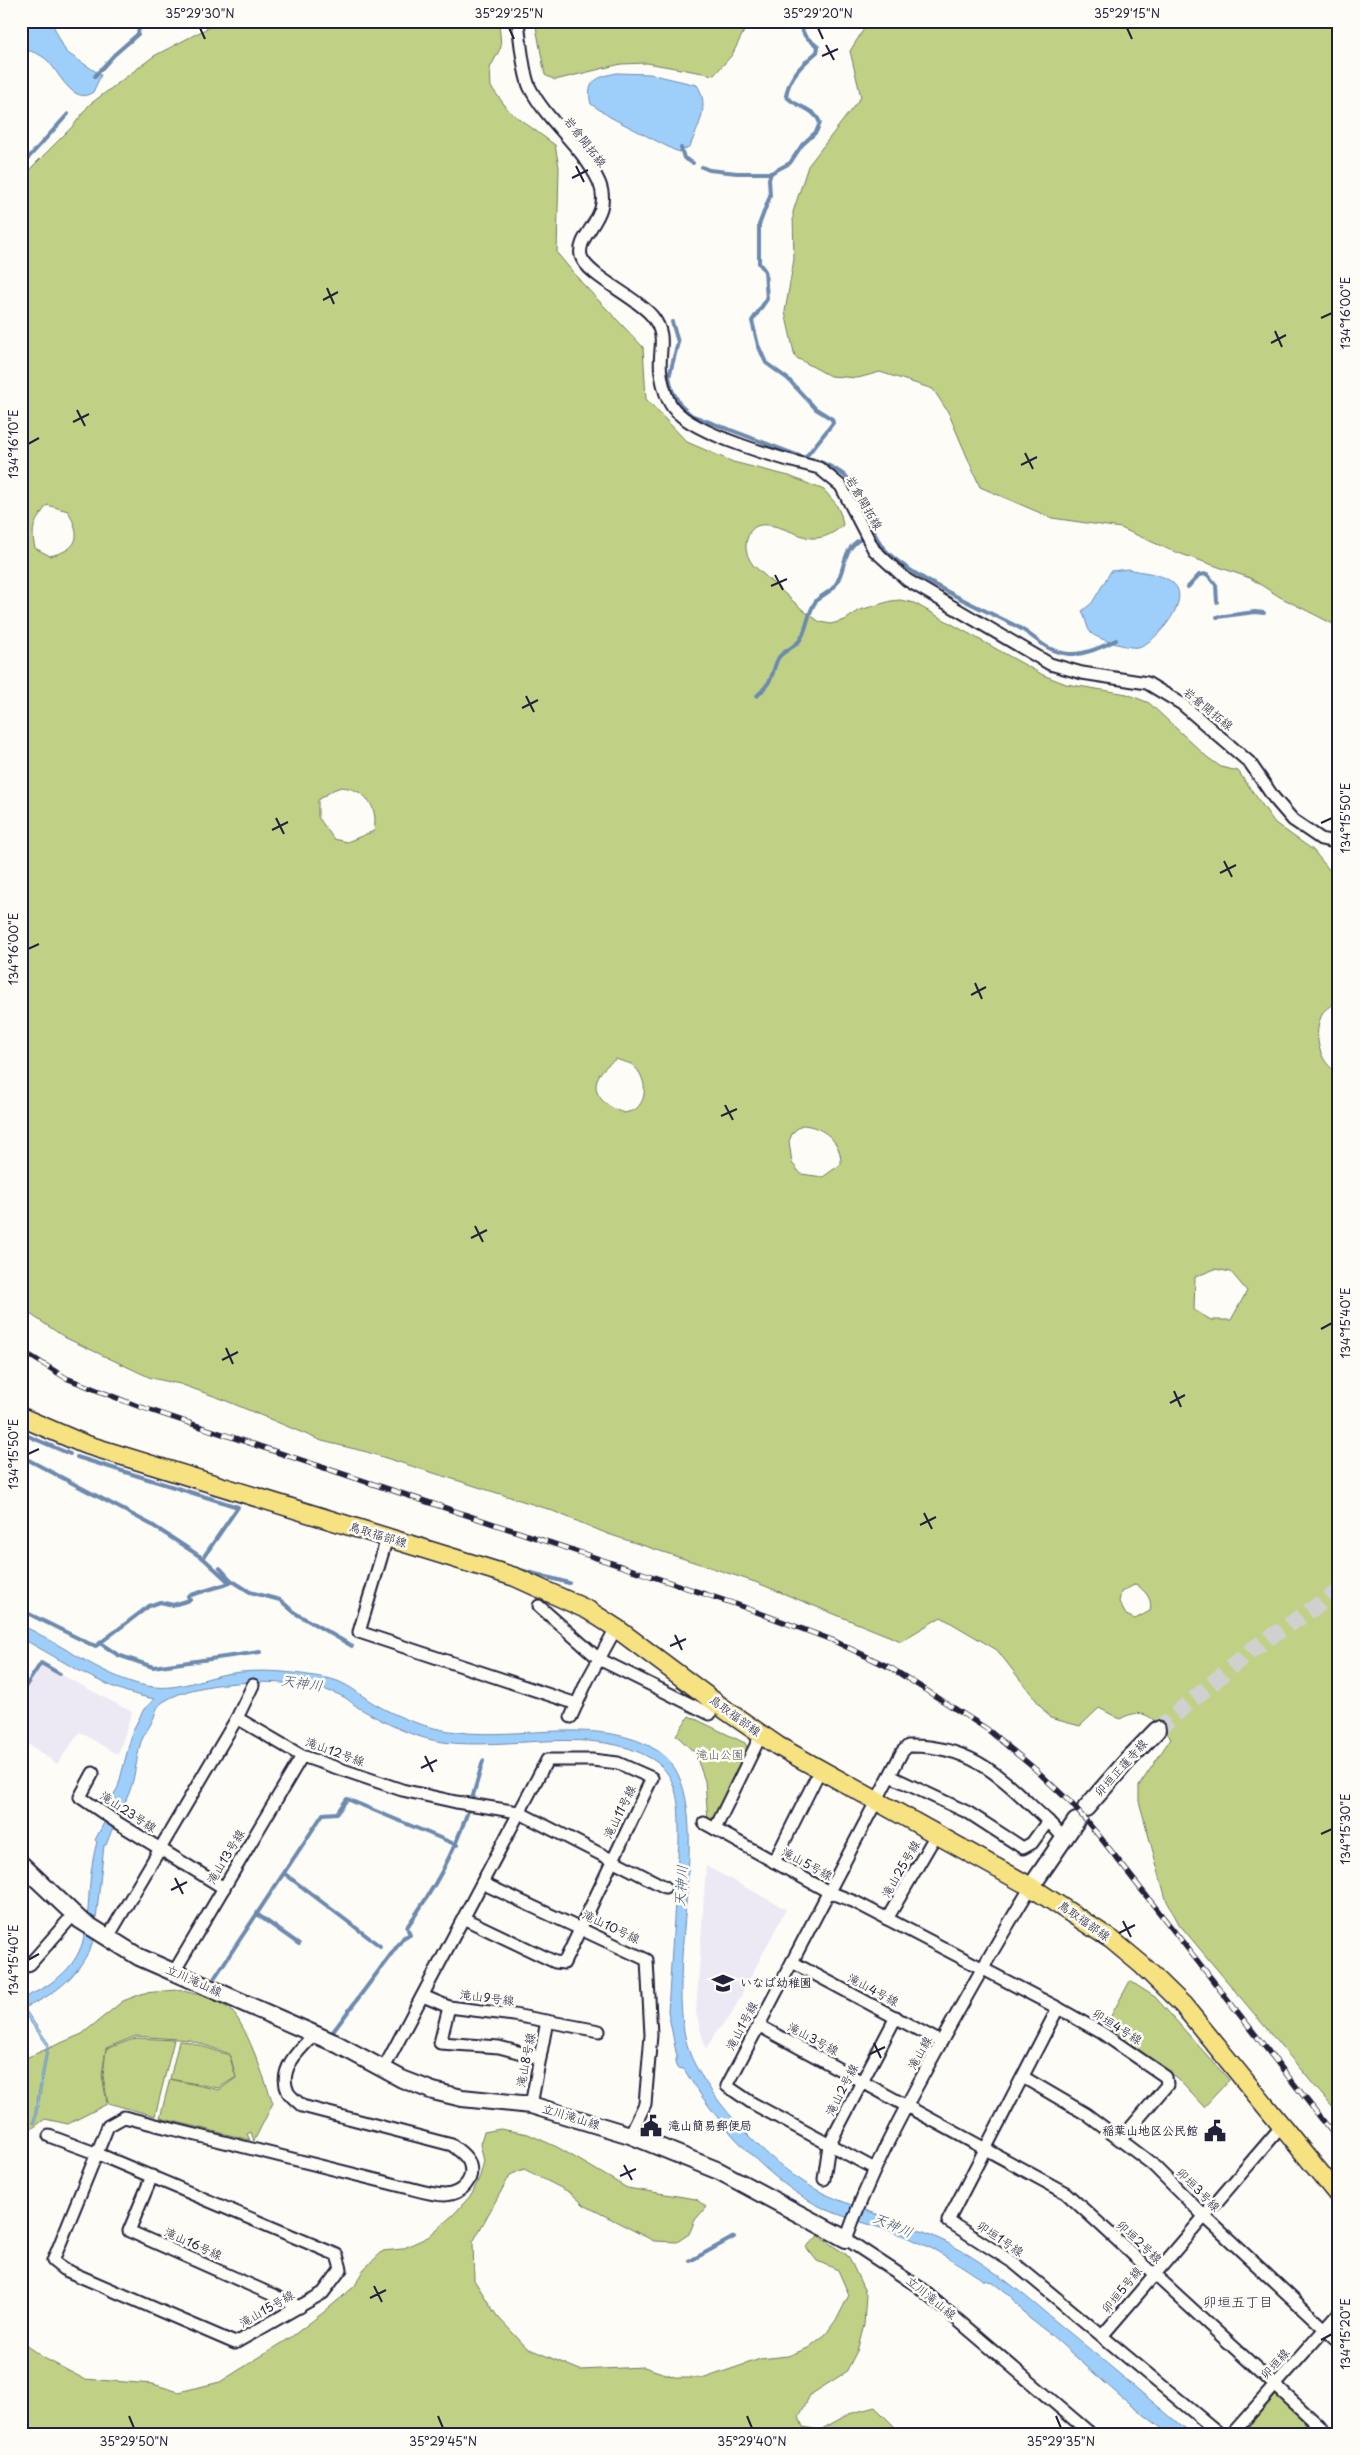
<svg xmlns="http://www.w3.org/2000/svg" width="1360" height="2455" font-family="'Playpen Sans','Klee One',sans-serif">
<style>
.built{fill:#ece9f4}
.green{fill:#c0d186;stroke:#717a60;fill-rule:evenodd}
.water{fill:#9ecffb;stroke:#6c8aae}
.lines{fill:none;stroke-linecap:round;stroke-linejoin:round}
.stream{stroke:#6c8aae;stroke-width:4}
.secondary-tunnel{stroke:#d1d0d1;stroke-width:16;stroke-dasharray:16 8;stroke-linecap:butt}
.street-casing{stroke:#22223b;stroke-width:15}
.secondary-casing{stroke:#22223b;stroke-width:20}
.primary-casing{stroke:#22223b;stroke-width:21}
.street{stroke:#fdfcf7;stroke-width:11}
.secondary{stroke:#fdfcf7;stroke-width:16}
.primary{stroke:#f7e281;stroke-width:18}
.rail-casing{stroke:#22223b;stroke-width:5.5}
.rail{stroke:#fdfcf7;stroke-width:4;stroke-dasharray:11;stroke-linecap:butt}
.ticks{fill:none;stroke:#22223b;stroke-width:2}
.labels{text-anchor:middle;stroke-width:5;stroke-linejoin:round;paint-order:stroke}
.street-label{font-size:12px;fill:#22223b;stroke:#fdfcf7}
.park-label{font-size:12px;fill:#515752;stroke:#fdfcf7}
.poi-label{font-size:12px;font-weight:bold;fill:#22223b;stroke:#fdfcf7;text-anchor:start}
.water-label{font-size:14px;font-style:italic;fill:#475675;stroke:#fdfcf7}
.neighbourhood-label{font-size:14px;fill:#22223b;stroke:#fdfcf7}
.neatline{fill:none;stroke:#22223b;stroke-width:2}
.ticks-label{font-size:12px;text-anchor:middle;fill:#22223b}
</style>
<rect width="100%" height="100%" fill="#fdfcf7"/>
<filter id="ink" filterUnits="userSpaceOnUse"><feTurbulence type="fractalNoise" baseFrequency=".02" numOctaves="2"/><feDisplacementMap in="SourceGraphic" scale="10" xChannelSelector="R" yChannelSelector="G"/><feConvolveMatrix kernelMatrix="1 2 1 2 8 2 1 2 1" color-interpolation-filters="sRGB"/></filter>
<g filter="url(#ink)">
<!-- built -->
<g class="built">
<polygon points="41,1664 132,1712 118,1755 80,1732 57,1764 21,1739 21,1695"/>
<polygon points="706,1866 786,1909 730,2017 715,2033 706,2050 696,2013"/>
</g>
<!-- green -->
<g class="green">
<path d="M221,21H499L501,47L490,68L491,87L510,112L555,145L559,167L557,253L582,283L643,347L646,399L687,442L733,462L789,476L824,490L836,504L841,515L843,525C834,533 824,539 811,538C796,537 757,510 748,536C744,548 746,555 753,565L804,611L820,622L831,624L845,620L860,610L891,601L900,600L914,603L1043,675L1066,684L1127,694L1149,703L1207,757L1221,767L1238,771L1275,823L1313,850L1339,882V1001C1334,1004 1325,1008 1323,1013C1312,1031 1318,1064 1339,1073V2115L1179,1924L1166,1899L1139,1801V1786L1171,1738C1154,1720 1145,1705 1120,1719L1099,1708L1080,1726L1050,1718L997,1650L941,1617L901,1641L755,1582L608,1534L548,1509L367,1452L322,1441L222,1399L180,1384L151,1378L66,1338L21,1308V188L32,167L73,126L89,105L154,56ZM47,505L68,511C82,537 79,549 50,556L35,548C30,527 35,522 47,505ZM341,787C365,789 379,806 374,831L347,842L334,839L318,817V800L333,790ZM616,1059C620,1061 627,1062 631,1064C645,1073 650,1097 636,1109C633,1111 628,1112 624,1113C592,1102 585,1079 616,1059ZM802,1125C823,1126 842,1142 841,1164L823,1177L801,1174L792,1163L789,1141L793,1132ZM1215,1269L1231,1272L1247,1291L1231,1320H1211L1194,1310L1195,1277ZM1136,1584C1146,1592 1153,1599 1150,1611L1135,1619L1126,1615L1119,1602L1121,1592Z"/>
<polygon points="535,21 756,21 744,31 732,55 714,75 647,63 621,64 555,80 545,75"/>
<polygon points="869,21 1339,21 1339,627 1280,597 1250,578 1170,550 1121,528 1052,518 980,487 948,412 933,389 880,372 858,378 830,376 795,357 785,312 794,259 793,212 808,166 861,97 850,51"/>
<polygon points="689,1716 745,1743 748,1749 712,1824 708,1820 705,1781 695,1753 676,1735"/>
<polygon points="1130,1981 1155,1997 1229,2080 1204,2107 1178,2079 1106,2025"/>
<path d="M177,1990C195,1993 213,1998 228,2008C245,2019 265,2082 273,2103L254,2141L251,2132L247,2134L250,2140L160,2118L170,2079L219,2090L236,2078L230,2054L190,2040L136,2036L106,2048L102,2075L107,2104L68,2124L45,2119L30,2130L21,2157V2060L82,2034L123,2001L144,1993Z"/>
<polygon points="136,2038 174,2040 155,2116 108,2103 103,2076 106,2049"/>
<polygon points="179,2041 189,2042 229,2055 236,2077 219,2088 170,2079"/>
<polygon points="500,2129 528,2134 557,2147 627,2188 696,2199 706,2207 695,2220 689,2234 677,2242 654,2241 584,2205 571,2193 524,2169 510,2175 473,2242 474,2280 497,2316 527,2348 580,2370 644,2367 678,2378 705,2378 760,2359 788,2356 808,2348 826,2334 838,2317 849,2295 838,2270 817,2261 806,2247 818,2236 847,2255 853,2266 866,2294 864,2325 857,2351 846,2372 810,2395 799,2417 803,2427 820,2430 849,2414 875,2407 902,2434 21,2434 21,2342 44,2358 84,2379 153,2384 179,2392 220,2382 290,2338 324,2312 355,2286 363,2270 383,2251 402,2249 428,2237 454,2214 472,2194 480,2176 484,2161 480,2144 484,2132"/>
<polygon points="1276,2395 1317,2434 1242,2434"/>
</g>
<!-- water -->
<g class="water">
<path d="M25,21H51L66,52L101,75L93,92C73,107 58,70 47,60C40,54 34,52 26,50L23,45Z"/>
<path d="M617,73L650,74L697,85C710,105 699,125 690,146L680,152L674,150L610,117L591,104C585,81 597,77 617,73Z"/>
<path d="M1128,569C1143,573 1168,573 1177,588C1187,606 1154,644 1138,647C1129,649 1097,639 1091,633C1086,627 1086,618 1082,611L1092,603L1111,571Z"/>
<path d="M21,1625C61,1643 111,1683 154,1687C178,1690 202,1679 226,1674C260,1668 296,1672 331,1679C347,1683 359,1694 373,1703C399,1718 428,1729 457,1732C519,1740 603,1715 658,1751C728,1796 652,1987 695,2065C722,2114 781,2177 834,2198C877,2216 922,2227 962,2251C995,2270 1024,2295 1053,2319C1100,2357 1145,2396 1191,2434H1169L1121,2397L1050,2334L1029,2318L1010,2295L993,2282L983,2280C962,2266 941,2252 918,2242C888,2228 855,2222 825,2209C770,2184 714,2120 684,2069L677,2068L675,2063L677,2057L668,2011L679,1841C679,1810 681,1777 652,1759C596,1724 508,1751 443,1742C414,1738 385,1723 359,1708C354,1705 349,1700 344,1697C304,1676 200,1677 163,1702C157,1706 157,1709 155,1714C152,1725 143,1734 140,1745C136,1761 135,1778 129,1793C122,1811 112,1827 106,1845H104L94,1939C81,1974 57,1994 24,2008L49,2044L35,2124L33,2123L47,2045L21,2009V1999C110,1961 77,1915 97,1842L95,1840L105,1821L106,1809L118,1787L133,1730L144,1709L155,1699C106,1691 64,1661 21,1638Z"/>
</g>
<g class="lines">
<!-- stream -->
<g class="stream">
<polyline points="95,76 114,55 138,34 139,27 133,21"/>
<polyline points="681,148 684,158 693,163"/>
<polyline points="21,166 68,114"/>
<path d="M702,167L709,170L737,173H771L790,163L802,145L816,132L820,123C814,107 796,108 786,96C789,76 802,65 817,52L818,47L805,36L798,21"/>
<polyline points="672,322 678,342 669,377 672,390 680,405 691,415 805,458 833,423 832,419 816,409 788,379 766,363 758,345 752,321 767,299 765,271 759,263 759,225 770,196 769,179 771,173"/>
<path d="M812,459C874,481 852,503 882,546C902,574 984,609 1016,626C1036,636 1043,651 1069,654C1085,655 1102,647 1116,640"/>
<polyline points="1188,587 1199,575 1207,574 1216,585 1217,602"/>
<polyline points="1217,617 1255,612 1264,613"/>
<path d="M757,696C762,691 768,685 771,678C774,671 775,663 779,657C785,650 795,647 800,640C808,628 807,613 816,601C822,594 831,593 836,584C846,568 842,549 861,539"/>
<polyline points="21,1433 70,1454"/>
<polyline points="21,1456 152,1525 204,1559 230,1583 188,1596 190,1600 173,1605 160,1602 149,1606 100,1643"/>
<polyline points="77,1457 238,1507 205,1555"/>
<polyline points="220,1568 231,1580 250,1592 280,1600 295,1613 352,1646"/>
<polyline points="517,1569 569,1583"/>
<polyline points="21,1610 90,1644 96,1646 100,1643 118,1655 153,1667 260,1652"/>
<polyline points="21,1693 41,1663 60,1674"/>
<polyline points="472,1799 483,1761"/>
<polyline points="285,1874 380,1946"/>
<polyline points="258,1915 299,1944"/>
<polyline points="215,1977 323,1814 337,1813 347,1799 457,1845"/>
<path d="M332,2033L404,1937L410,1935L407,1927C434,1889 453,1855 468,1811"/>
<polyline points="690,2261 734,2237"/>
</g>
<!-- secondary-tunnel -->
<polyline class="secondary-tunnel" points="1157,1730 1250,1651 1339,1591"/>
<!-- street casing -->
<g class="street-casing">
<g id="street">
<path d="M518,21C520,38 523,74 530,88C548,123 583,147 599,182C614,217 576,233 581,256C587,276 637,297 652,316C669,337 657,352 661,374C663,386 666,400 674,409C695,435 785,460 819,468L841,486L874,550L907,580L1050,664L1082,673L1147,683L1182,704L1250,763L1274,798L1293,820L1321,839L1339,843"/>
<polyline points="387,1538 359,1632 577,1704"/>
<polyline points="539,1606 599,1659 710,1714"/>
<polyline points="571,1717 587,1681 616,1628"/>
<polyline points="237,1718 253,1685"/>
<polyline points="761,1735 715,1829 827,1891 855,1902 1058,2008 1102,2033 1166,2077 1167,2085 1121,2139"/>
<polyline points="93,1773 80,1797 118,1823 224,1888"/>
<polyline points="1048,1821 1064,1838"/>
<polyline points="704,1823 715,1829"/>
<polyline points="774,1862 820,1770"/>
<polyline points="482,1883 647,1960 651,2035 645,2104 630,2135"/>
<path d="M1031,1887C995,1945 962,2004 929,2064C898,2121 868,2178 846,2239L919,2287L1091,2434"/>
<polyline points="887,1919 937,1833"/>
<polyline points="108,1937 237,1718 302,1756 402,1790 456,1802 518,1812 665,1887"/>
<polyline points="792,1962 941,2042"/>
<polyline points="21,1969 30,1964 74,1914"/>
<polyline points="174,1972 302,1756"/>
<polyline points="423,1996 449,2007"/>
<polyline points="1058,2008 948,2221 1014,2263 1037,2282 1220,2434"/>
<polyline points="758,2025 1066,2193 1328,2434"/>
<polyline points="540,2058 499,2047 440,2043 449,2007 514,2015 599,2031"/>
<polyline points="383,2070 547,1760 592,1760 618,1763 652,1778 564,1963 555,1962 463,1918"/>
<polyline points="1023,2077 1086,2114 1152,2164 1205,2217 1339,2342"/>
<polyline points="531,2105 547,2021"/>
<path d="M49,2136L98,2154L337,2255L341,2269L323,2293L235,2343L63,2269L53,2261L108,2126L124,2117L405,2187C417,2190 432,2195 445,2195C461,2194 476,2180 469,2162C466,2155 458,2150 452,2145L302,2106C298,2102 291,2097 288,2092C277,2069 301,2048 315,2034"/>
<path d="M875,2169L752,2103L727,2086L902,1752L908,1746C975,1745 1002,1779 1048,1821L1032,1843L1023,1848L969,1813L890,1776"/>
<polyline points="152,2176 129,2231 300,2307"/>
<polyline points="824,2179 829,2145 896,2017"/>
<polyline points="1102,2336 1281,2127"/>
<polyline points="1232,2434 1339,2313"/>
</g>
</g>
<!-- secondary casing -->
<g class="secondary-casing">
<g id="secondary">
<polyline points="1086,1808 1127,1761 1157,1730"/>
<polyline points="21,1864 80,1920 139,1957 337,2044 402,2079 433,2091 462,2098 531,2105 630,2135 719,2171 846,2239"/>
<polyline points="1031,1887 1076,1821"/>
</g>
</g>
<!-- primary casing -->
<g class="primary-casing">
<polyline id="primary" points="21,1417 84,1444 515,1577 588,1610 616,1628 727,1711 778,1746 1031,1887 1112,1940 1142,1965 1183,2005 1339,2196"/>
</g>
<!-- street -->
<use href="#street" class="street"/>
<!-- secondary -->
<use href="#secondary" class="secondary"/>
<!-- primary -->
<use href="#primary" class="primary"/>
<!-- rail casing -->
<g class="rail-casing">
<polyline id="rail" points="21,1350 66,1378 135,1405 738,1605 832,1640 891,1668 987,1729 1035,1769 1071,1803 1100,1837 1339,2141"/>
</g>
<!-- rail -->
<use href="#rail" class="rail"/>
</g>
</g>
<!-- ticks -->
<path class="ticks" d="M200,28L205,39M509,28L514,39M818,28L823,39M1127,28L1132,39M826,45L834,60M822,56L838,49M576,166L584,182M572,178L588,170M327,288L334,304M323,300L338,292M1321,318L1332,313M1275,331L1282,347M1271,343L1286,335M77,410L85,426M73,422L89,414M28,444L39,438M1025,453L1033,469M1021,465L1037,457M775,575L783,590M771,586L787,579M526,696L534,712M522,708L538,700M276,818L284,834M1321,823L1332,818M272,830L288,822M1224,861L1232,877M1220,873L1236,865M28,949L39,944M975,983L982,999M971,995L986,987M725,1105L733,1120M721,1116L737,1109M475,1226L483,1242M471,1238L487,1230M1321,1329L1332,1323M226,1348L233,1364M222,1360L238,1352M1174,1391L1181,1407M1170,1403L1185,1395M28,1454L39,1449M924,1513L932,1529M920,1525L936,1517M675,1635L682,1650M670,1646L686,1639M425,1756L433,1772M421,1768L437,1760M1321,1834L1332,1829M175,1878L183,1894M171,1890L187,1882M1123,1921L1131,1937M1119,1933L1135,1925M28,1960L39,1954M874,2043L881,2058M870,2054L885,2047M624,2165L632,2180M620,2176L636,2169M374,2286L382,2302M370,2298L386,2290M1321,2340L1332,2334M129,2416L134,2428M438,2416L443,2428M747,2416L752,2428M1056,2416L1061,2428"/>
<!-- icons -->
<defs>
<g id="school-bare" transform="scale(1.725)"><path d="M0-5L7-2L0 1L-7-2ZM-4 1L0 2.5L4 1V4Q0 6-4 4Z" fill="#22223b" stroke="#fdfcf7" stroke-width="2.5" paint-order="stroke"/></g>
<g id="civic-bare" transform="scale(1.725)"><path d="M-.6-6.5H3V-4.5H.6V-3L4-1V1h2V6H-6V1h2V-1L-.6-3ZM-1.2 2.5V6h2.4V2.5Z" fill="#22223b" stroke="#fdfcf7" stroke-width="2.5" paint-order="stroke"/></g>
</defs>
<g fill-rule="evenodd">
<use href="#school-bare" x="723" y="1983"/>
<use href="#civic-bare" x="651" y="2126"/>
<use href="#civic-bare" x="1215" y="2131"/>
</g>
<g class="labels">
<!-- street labels -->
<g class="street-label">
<text transform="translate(585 142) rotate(52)" y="4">岩倉開拓線</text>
<text transform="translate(864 503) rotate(60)" y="4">岩倉開拓線</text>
<text transform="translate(1208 709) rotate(39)" y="4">岩倉開拓線</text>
<text transform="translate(378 1535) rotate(17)" y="4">鳥取福部線</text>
<text transform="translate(735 1716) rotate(36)" y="4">鳥取福部線</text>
<text transform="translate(335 1752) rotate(20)" y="4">滝山12号線</text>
<text transform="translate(1121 1768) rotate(-48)" y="4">卯垣正蓮寺線</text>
<text transform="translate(128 1812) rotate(33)" y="4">滝山23号線</text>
<text transform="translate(620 1812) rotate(-64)" y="4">滝山11号線</text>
<text transform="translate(226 1857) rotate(-59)" y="4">滝山13号線</text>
<text transform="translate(807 1864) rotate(28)" y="4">滝山5号線</text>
<text transform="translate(901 1869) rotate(-60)" y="4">滝山25号線</text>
<text transform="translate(1084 1921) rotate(35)" y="4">鳥取福部線</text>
<text transform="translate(611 1927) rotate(25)" y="4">滝山10号線</text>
<text transform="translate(194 1981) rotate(24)" y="4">立川滝山線</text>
<text transform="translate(873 1990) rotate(28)" y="4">滝山4号線</text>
<text transform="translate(487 1998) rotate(7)" y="4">滝山9号線</text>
<text transform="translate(742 2026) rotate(-62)" y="4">滝山1号線</text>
<text transform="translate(1117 2027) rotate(32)" y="4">卯垣4号線</text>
<text transform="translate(813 2039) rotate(28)" y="4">滝山3号線</text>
<text transform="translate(920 2053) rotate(-61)" y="4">滝山線</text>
<text transform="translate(526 2060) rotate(-79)" y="4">滝山8号線</text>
<text transform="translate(842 2090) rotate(-63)" y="4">滝山2号線</text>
<text transform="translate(571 2117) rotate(17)" y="4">立川滝山線</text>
<text transform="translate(1198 2190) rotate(45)" y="4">卯垣3号線</text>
<text transform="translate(1000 2239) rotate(34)" y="4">卯垣1号線</text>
<text transform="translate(1139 2242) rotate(43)" y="4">卯垣2号線</text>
<text transform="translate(193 2244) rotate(24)" y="4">滝山16号線</text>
<text transform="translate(1122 2290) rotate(-51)" y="4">卯垣5号線</text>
<text transform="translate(931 2298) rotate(39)" y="4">立川滝山線</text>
<text transform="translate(267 2309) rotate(-30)" y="4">滝山15号線</text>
<text transform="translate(1275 2364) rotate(-48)" y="4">卯垣線</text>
</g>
<!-- park labels -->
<g class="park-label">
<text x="720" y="1759">滝山公園</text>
</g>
<!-- poi labels -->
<g class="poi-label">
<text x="740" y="1987">いなば幼稚園</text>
<text x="668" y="2130">滝山簡易郵便局</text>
<text x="1198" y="2135" text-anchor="end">稲葉山地区公民館</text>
</g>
<!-- water labels -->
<g class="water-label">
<text transform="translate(302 1683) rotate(8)" y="5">天神川</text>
<text transform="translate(681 1886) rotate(-86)" y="5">天神川</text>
<text transform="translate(893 2225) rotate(23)" y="5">天神川</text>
</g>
<!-- neighbourhood labels -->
<g class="neighbourhood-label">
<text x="1238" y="2307">卯垣五丁目</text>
</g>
</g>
<!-- margin -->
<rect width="1360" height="2455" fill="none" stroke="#fdfcf7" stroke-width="55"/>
<rect x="28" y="28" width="1304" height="2400" class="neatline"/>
<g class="ticks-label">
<text x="200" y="18">35°29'30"N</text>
<text x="509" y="18">35°29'25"N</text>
<text x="818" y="18">35°29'20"N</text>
<text x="1127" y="18">35°29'15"N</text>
<text transform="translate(1346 313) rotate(-90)" y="4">134°16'00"E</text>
<text transform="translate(14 444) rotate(-90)" y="4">134°16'10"E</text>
<text transform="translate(1346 818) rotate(-90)" y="4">134°15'50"E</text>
<text transform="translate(14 949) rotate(-90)" y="4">134°16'00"E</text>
<text transform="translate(1346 1323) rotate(-90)" y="4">134°15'40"E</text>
<text transform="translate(14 1454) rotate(-90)" y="4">134°15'50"E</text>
<text transform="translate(1346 1829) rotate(-90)" y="4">134°15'30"E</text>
<text transform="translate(14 1960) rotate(-90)" y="4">134°15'40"E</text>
<text transform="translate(1346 2334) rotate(-90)" y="4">134°15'20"E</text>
<text x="134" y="2446">35°29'50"N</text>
<text x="443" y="2446">35°29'45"N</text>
<text x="752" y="2446">35°29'40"N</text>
<text x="1061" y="2446">35°29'35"N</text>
</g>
</svg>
